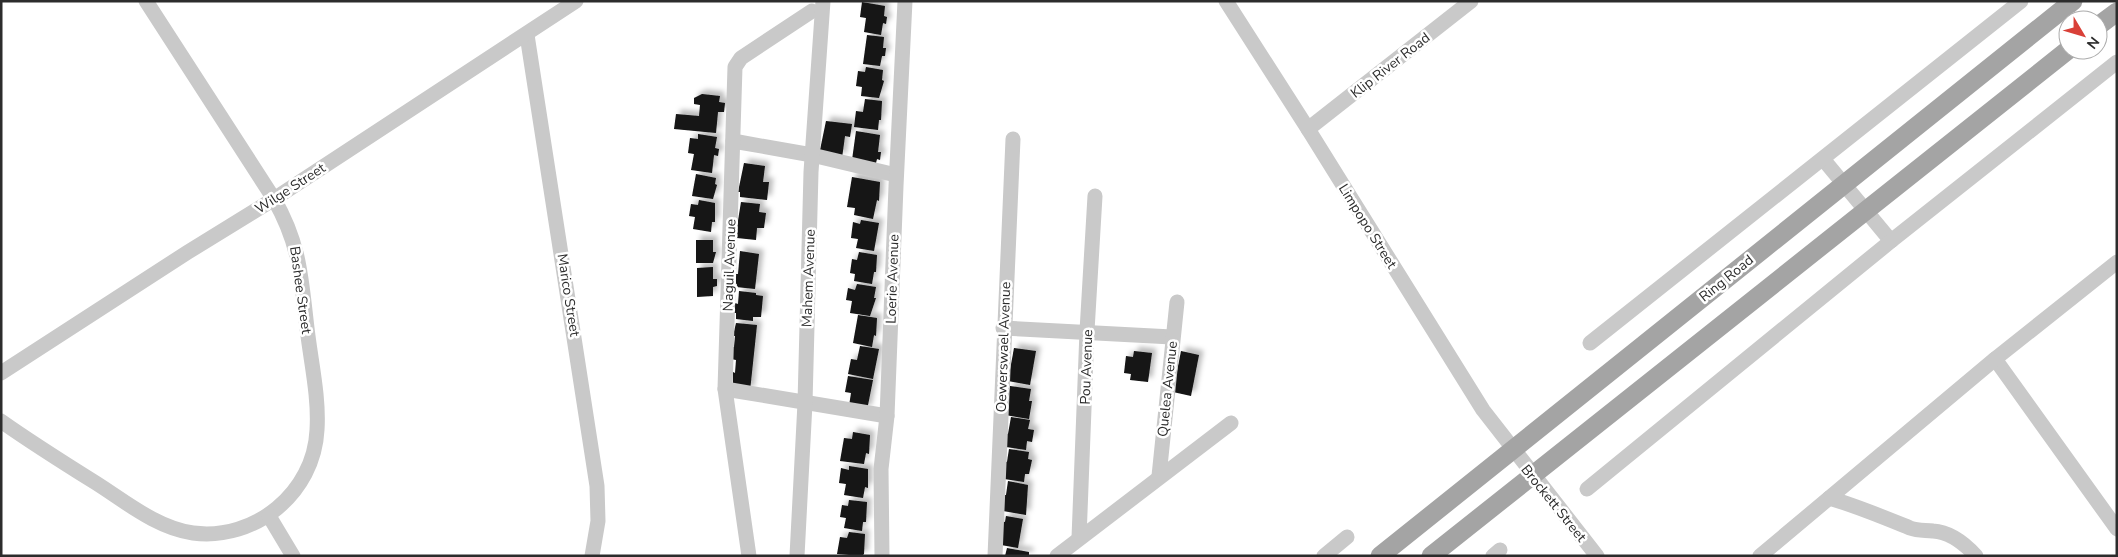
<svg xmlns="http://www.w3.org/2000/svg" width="2118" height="557" font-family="'Nunito Sans',sans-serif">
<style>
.building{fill:#131313;filter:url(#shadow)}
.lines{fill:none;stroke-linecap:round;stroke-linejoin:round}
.minor{stroke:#c9c9c9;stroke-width:15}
.major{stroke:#a4a4a4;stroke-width:19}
.labels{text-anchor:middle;stroke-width:5;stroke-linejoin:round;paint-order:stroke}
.street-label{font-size:14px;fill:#2c2c2c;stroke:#fff}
</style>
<defs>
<filter id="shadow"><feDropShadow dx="4.5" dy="-4.5" stdDeviation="2.5" flood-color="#0004"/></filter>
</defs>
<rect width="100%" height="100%" fill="#fff"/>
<!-- building -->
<g class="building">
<polygon points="862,2 885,6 884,16 887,17 886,24 883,23 881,35 864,32 866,18 860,17"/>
<polygon points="867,35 884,37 883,48 886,48 885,56 882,56 880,66 863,64"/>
<polygon points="866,67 883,70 882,80 884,81 879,98 861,96 862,87 856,86 858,71 865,72"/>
<polygon points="702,94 720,96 719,102 725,103 724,112 718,112 716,133 674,129 676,114 699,116 700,105 694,104 694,98"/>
<polygon points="865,99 882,101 881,120 879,120 878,130 854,127 856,111 863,112"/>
<polygon points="826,121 852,124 850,137 845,136 842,158 820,150"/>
<polygon points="856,131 880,135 878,152 881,152 880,160 877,159 876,163 852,160"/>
<polygon points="698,134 717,137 715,148 719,149 718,156 714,155 712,173 691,170 694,154 688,153 690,138 698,139"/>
<polygon points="744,163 765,166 763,182 769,182 767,200 740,197 740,192 738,192"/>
<polygon points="696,174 716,178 715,184 717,185 713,199 692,196"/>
<polygon points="852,177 880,182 879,201 877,200 873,219 854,215 855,208 847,207"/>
<polygon points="699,200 715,203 715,222 712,222 711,232 693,229 695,217 689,216 691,204 698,205"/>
<polygon points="741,202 760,204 759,212 766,213 764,228 757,228 756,240 737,238 736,233"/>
<polygon points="861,220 879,223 874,251 856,248 858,239 851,238 853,222 860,224"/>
<polygon points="696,240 713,240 713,252 716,252 713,263 696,263"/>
<polygon points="740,251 759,254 755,289 736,287 737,284 734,283 735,274 738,274"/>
<polygon points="859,252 877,255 876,272 874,272 872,284 854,281 855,274 850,273 852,259 857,260"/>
<polygon points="713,267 713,279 717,279 717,286 713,287 713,296 697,297 697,268"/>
<polygon points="857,284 876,287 874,298 876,298 870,316 850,313 852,301 846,300 848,288 855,290"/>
<polygon points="739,291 756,293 756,295 763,296 761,317 753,317 753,321 736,319 736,313 733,313 735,303 738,304"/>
<polygon points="858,315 877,318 876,336 874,335 872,347 853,343"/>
<polygon points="736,323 757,325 750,391 733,389 733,372 735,373 736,360 731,359 731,347 734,347 735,336 733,336"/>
<polygon points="860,346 879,349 873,379 848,374 851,359 857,360"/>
<polygon points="1014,348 1036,351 1030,385 1008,381"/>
<polygon points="1134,351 1152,353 1148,382 1130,380 1131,374 1124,373 1126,356 1133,357"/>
<polygon points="1181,351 1199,355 1191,396 1173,392"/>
<polygon points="848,376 873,380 867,410 849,406 851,393 845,392"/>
<polygon points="1010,386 1031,389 1029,401 1032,401 1029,419 1005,415"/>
<polygon points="1011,417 1030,420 1028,429 1034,430 1032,442 1027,441 1026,450 1006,447 1005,433 1008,434"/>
<polygon points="853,432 870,435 869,454 866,453 864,464 840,461 844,438 852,439"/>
<polygon points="1009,449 1029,452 1028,459 1032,460 1029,474 1025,474 1024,482 1004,479 1004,461 1007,462"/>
<polygon points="849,466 868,469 868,488 865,487 863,498 844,495 846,484 839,483 841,468 849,470"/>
<polygon points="1008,481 1028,485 1026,515 1003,511 1004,495 1006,495"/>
<polygon points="849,500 867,502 866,522 863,522 862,531 844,528 846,518 840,517 842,505 848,506"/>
<polygon points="1006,516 1023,519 1018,548 1001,545 1000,521 1005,522"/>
<polygon points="849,532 865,534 864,554 862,556 837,554 840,537 847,538"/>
<polygon points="1007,548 1029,552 1029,556 1005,556"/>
</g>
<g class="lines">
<!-- minor -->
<g class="minor">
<polyline points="1226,1 1308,129 1483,410 1597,556"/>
<polyline points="527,35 597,486 598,521 592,556"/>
<polyline points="1308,129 1471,1"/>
<polyline points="733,141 812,155 896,175"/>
<polyline points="1823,159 1891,241"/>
<polyline points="1003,328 1172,337"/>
<polyline points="1590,343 2021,1"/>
<polyline points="1995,359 2117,529"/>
<polyline points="1,373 188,252 274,199 576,1"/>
<polyline points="725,389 887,416"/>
<path d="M1,421C32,443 64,463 96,483C126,502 157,528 193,533C255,541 314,493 317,430C319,399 312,367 308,336C301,282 302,248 274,199L146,1"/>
<polyline points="1159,476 1177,302"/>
<polyline points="1587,489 1891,241 2117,62"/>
<path d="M1829,498C1857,506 1883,517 1910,528C1918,531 1925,530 1933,531C1951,532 1965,544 1976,556"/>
<polyline points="269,516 293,556"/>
<polyline points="1079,538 1087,331 1095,196"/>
<polyline points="749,556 725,389 735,67 741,58 812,11"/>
<polyline points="797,556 805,403 811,172 823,1"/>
<polyline points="882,556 881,469 887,416 896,186 905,1"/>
<polyline points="995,556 1013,139"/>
<polyline points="1057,556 1231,423"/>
<polyline points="1324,556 1347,537"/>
<polyline points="1493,556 1500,550"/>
<polyline points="1760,556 1995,359 2117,262"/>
</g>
<!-- major -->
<g class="major">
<polyline points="2098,26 2117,12"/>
<polyline points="1380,556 2073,1"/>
<polyline points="1431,556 2068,50"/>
</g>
</g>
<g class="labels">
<!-- street labels -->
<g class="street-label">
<text transform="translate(1390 65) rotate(-38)" y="5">Klip River Road</text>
<text transform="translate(290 188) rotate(-33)" y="5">Wilge Street</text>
<text transform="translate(1368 226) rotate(58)" y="5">Limpopo Street</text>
<text transform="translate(729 265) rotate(-88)" y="5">Naguil Avenue</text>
<text transform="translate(808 278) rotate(-88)" y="5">Mahem Avenue</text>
<text transform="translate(1726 278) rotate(-39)" y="5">Ring Road</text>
<text transform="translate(892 279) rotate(-88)" y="5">Loerie Avenue</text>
<text transform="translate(301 290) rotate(82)" y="5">Bashee Street</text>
<text transform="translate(569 295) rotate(81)" y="5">Marico Street</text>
<text transform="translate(1003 347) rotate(-88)" y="5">Oewerswael Avenue</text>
<text transform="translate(1086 367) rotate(-88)" y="5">Pou Avenue</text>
<text transform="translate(1167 389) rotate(-84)" y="5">Quelea Avenue</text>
<text transform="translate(1554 503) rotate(51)" y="5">Brockett Street</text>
</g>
</g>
<!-- border -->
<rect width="2118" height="557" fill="none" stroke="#2c2c2c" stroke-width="5"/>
<!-- north arrow -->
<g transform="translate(2083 35) rotate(128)"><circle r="24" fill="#ffffff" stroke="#ababab"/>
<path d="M0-4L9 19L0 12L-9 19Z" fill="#d94038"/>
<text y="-8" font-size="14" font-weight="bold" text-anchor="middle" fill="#2c2c2c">N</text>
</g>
</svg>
